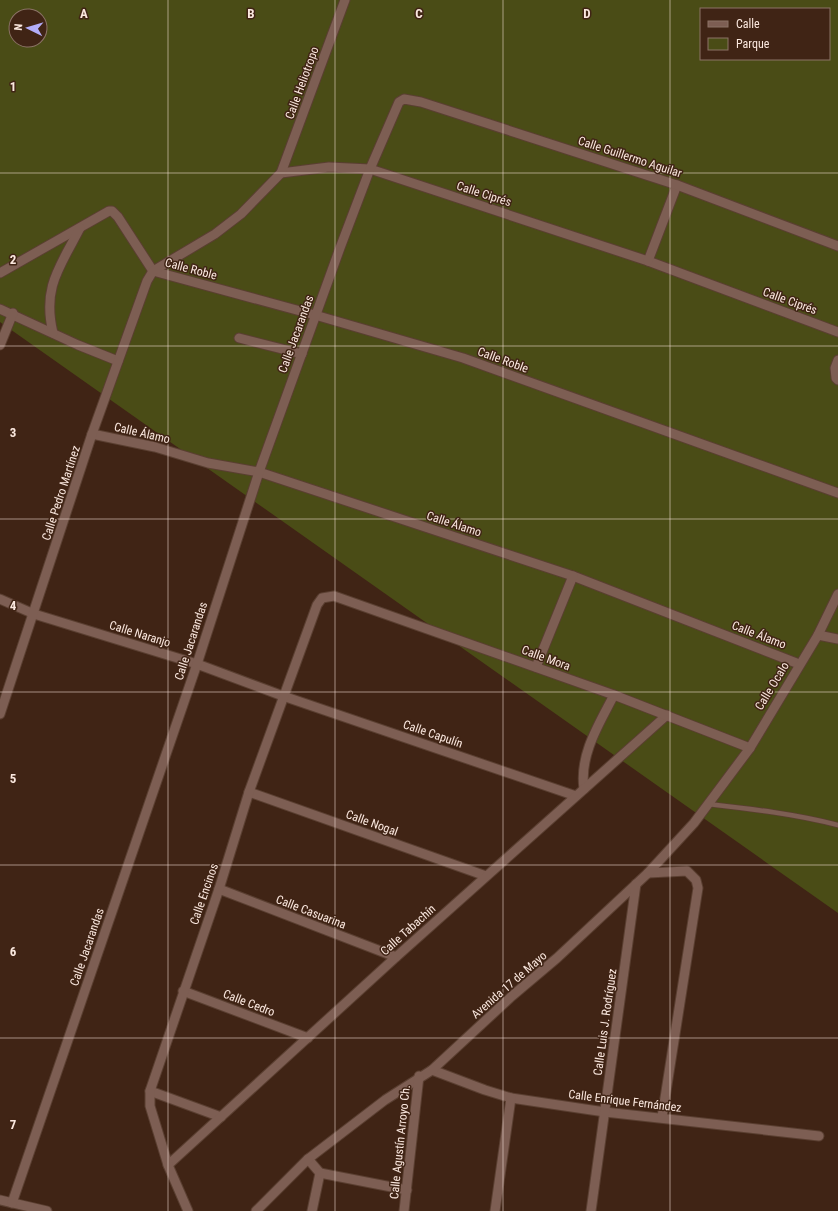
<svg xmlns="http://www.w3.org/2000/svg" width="838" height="1211" font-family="'Roboto Condensed',sans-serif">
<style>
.green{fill:#4a4c16;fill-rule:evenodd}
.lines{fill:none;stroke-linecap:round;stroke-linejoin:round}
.service-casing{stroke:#5a3f31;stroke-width:6}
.minor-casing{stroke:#5a3f31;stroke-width:11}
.service{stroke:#7d5e53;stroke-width:4.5}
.minor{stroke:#7d5e53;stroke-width:9}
.grid{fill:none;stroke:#fbe8df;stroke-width:1;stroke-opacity:0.55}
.labels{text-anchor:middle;stroke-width:3;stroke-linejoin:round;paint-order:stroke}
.street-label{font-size:12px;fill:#fbe8df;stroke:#402415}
.grid-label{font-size:13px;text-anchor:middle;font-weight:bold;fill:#fbe8df;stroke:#402415;stroke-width:3;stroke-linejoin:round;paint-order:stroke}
</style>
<rect width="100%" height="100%" fill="#402415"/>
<!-- green -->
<path class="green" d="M0,0H838V913L0,322ZM701,9H829V59H701ZM16,16H40V40H16Z"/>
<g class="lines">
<!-- service casing -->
<g class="service-casing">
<path id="service" d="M708,804C752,809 795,814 838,825"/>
</g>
<!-- minor casing -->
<g class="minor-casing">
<g id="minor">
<polyline points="281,173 329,167 370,169 648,261 838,332"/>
<polyline points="648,261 677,185"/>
<polyline points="0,273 109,211 112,211 118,217 153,271 315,315 463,358 838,493"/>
<polyline points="0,309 78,345 118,361"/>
<path d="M53,333C42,287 60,267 80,228"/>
<polyline points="239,338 302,354"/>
<polyline points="0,345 13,313"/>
<polyline points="838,360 835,368 836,378 838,380"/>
<polyline points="92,434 155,447 208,463 259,472 573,576 799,664"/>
<polyline points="0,599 34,614 197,664 283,696 576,796"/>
<polyline points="818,635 838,639"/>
<polyline points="536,667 573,576"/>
<polyline points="0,714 92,434 147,281 153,271 215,234 241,214 281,173 345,0"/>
<path d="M584,789C579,755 599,724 614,695"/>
<polyline points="249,792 486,876"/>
<polyline points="648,873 687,871 696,880 698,888 662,1117"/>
<polyline points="219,889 396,957"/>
<polyline points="183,991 308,1038"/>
<polyline points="432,1070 485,1090 511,1098 605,1112 819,1136"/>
<polyline points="150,1091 221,1117"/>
<polyline points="308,1159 320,1173 312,1211"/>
<polyline points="168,1165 396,957 667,715"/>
<polyline points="320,1173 407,1190"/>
<polyline points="0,1200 47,1211"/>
<polyline points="12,1203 197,664 259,472 340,248 370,169 399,102 404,99 421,102 677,185 838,246"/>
<polyline points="188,1211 168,1165 150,1106 150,1091 219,889 249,792 317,605 322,598 334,596 614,695 750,748"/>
<polyline points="256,1211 308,1159 385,1100 432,1070 512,996 557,958 648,873 694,823 750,748 818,635 838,594"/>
<polyline points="404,1211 419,1076"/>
<polyline points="495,1211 511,1098"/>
<polyline points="591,1211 636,884"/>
</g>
</g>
<!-- service -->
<use href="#service" class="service"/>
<!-- minor -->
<use href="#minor" class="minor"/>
</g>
<!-- grid -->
<path class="grid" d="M168,0V1211M335,0V1211M503,0V1211M670,0V1211M0,173H838M0,346H838M0,519H838M0,692H838M0,865H838M0,1038H838"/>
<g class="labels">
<!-- street labels -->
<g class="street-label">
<text transform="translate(302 83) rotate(-70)" y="4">Calle Heliotropo</text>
<text transform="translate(630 157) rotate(18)" y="4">Calle Guillermo Aguilar</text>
<text transform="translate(484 194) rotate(18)" y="4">Calle Ciprés</text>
<text transform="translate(191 269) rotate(15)" y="4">Calle Roble</text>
<text transform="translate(790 301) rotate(20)" y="4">Calle Ciprés</text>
<text transform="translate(296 334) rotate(-70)" y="4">Calle Jacarandas</text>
<text transform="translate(503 360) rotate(20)" y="4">Calle Roble</text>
<text transform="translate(142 433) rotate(13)" y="4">Calle Álamo</text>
<text transform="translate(61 493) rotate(-72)" y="4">Calle Pedro Martínez</text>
<text transform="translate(454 524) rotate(18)" y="4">Calle Álamo</text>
<text transform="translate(140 634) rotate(17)" y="4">Calle Naranjo</text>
<text transform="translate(759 635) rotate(21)" y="4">Calle Álamo</text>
<text transform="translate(191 641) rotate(-72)" y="4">Calle Jacarandas</text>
<text transform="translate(546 658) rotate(20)" y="4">Calle Mora</text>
<text transform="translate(772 686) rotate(-59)" y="4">Calle Ocalo</text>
<text transform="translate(433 734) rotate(19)" y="4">Calle Capulín</text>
<text transform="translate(372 823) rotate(20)" y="4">Calle Nogal</text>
<text transform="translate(204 894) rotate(-71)" y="4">Calle Encinos</text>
<text transform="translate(311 912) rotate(21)" y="4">Calle Casuarina</text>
<text transform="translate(408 930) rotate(-42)" y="4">Calle Tabachín</text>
<text transform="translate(87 947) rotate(-71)" y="4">Calle Jacarandas</text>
<text transform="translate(509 985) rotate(-41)" y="4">Avenida 17 de Mayo</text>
<text transform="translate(249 1003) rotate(21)" y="4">Calle Cedro</text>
<text transform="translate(605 1022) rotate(-82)" y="4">Calle Luis J. Rodríguez</text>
<text transform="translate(625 1101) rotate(7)" y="4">Calle Enrique Fernández</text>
<text transform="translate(400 1142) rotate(-84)" y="4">Calle Agustín Arroyo Ch.</text>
</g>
</g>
<g class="grid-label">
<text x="84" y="18">A</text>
<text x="251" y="18">B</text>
<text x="419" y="18">C</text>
<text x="587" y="18">D</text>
<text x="13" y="91">1</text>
<text x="13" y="264">2</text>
<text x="13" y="437">3</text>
<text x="13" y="610">4</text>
<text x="13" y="783">5</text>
<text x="13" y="956">6</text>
<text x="13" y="1129">7</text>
</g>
<!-- legend -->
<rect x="700" y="8" width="130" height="52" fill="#402415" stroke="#8b7266"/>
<rect x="708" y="21" width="20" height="6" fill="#7d5e53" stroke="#8b7266"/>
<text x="736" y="28" font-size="12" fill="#fbe8df">Calle</text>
<rect x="708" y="38" width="20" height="12" fill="#4a4c16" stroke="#8b7266"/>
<text x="736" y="48" font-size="12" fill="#fbe8df">Parque</text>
<!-- north arrow -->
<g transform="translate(28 28) rotate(275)"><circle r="19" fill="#402415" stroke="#8b7266"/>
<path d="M0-3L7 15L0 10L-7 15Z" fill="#b3adf9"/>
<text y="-6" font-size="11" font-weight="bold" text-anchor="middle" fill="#fbe8df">N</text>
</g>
</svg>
